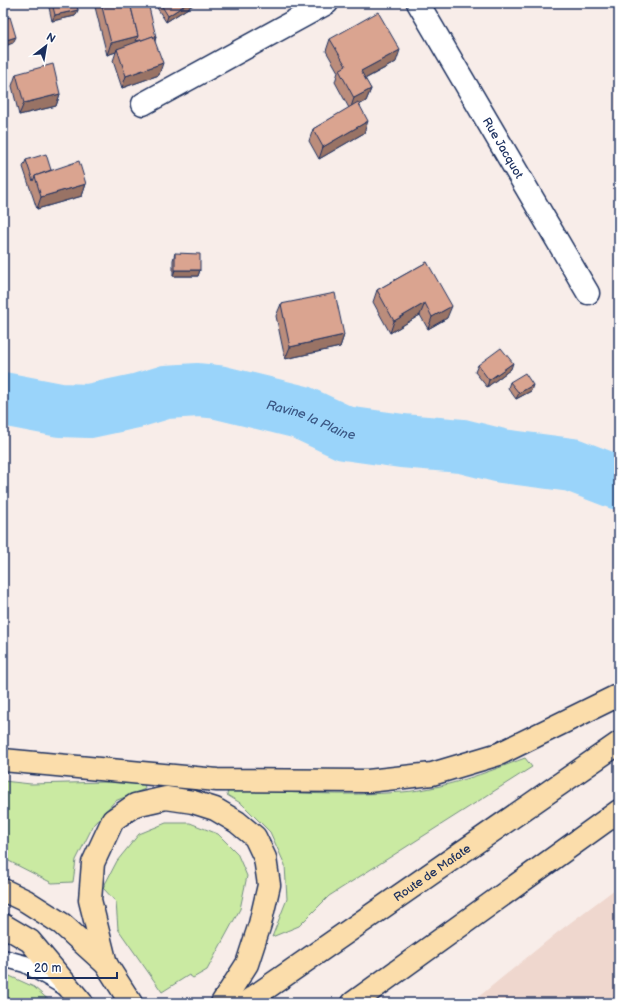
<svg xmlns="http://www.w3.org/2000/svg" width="622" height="1006" font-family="'Balsamiq Sans',sans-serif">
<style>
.built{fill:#efd7ce}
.green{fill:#caeaa2;stroke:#728c80}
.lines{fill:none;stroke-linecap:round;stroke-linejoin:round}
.river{stroke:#9ad4fa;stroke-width:54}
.service-casing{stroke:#1b2f5e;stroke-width:19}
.minor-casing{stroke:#1b2f5e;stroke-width:25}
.primary-casing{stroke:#1b2f5e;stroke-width:25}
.trunk-casing{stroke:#1b2f5e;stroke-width:25}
.service{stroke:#fff;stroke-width:16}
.minor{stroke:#fff;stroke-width:22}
.primary{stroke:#fbddab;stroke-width:22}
.trunk{stroke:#fbddab;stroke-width:22}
.wall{fill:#bb8d7c;stroke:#1b2f5e}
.shaded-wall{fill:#997365;stroke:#1b2f5e}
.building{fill:#daa490;stroke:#1b2f5e}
.labels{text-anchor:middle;stroke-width:3.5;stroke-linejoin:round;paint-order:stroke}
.street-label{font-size:12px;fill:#1b2f5e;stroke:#fff}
.water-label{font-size:13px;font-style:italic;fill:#3b5885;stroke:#fff}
</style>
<rect width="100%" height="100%" fill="#f8ede9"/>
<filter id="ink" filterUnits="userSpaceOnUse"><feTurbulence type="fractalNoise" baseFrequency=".025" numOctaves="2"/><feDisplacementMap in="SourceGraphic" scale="8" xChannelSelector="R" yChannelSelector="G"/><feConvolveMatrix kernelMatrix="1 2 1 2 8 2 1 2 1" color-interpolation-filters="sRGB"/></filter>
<g filter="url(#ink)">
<!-- built -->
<polygon class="built" points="619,886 619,1003 471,1003 558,932"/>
<!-- green -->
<g class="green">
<path d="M525,758L532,767L329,896L299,926L272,937L287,899L285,865L270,832L242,804L227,795L228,789C286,792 344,797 402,792C444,789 485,773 525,758Z"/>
<polygon points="3,781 31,784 144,781 145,789 115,801 94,824 76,860 73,882 52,883 3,858"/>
<polygon points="166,823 190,823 218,834 237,853 247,876 240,909 207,970 193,978 189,975 162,992 118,929 116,902 103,888 117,861 139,834"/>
<polygon points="3,973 34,987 52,1003 3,1002"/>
</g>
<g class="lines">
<!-- river -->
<path class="river" id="s1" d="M3,399L60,410L89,411L136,401L166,392L198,390L218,392L300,412L345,433L402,441L462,446L502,456L572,465L619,483"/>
<!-- service casing -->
<g class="service-casing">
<polyline id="service" points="3,958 25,964 63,986"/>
</g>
<!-- minor casing -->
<g class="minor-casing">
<g id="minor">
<path id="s2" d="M418,3L588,293"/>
<polyline points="143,104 327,3"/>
</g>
</g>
<!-- primary casing -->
<g class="primary-casing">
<g id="primary">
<polyline points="3,890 26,901 62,924 106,964 131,1003"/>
<polyline points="3,925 30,941 82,1003"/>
</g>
</g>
<!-- trunk casing -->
<g class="trunk-casing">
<g id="trunk">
<polyline points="3,760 217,780 368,781 432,774 499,754 619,695"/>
<polyline points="106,964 90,900 93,863 113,820 135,805 166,798 193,802 215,809 237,822 255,837 265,858 269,885 260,924 247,964 222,1003"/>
<path id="s3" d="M245,1003L619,743"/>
<polyline points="353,1003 619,811"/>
</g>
</g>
<!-- service -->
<use href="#service" class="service"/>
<!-- minor -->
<use href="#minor" class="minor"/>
<!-- primary -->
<use href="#primary" class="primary"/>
<!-- trunk -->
<use href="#trunk" class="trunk"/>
</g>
<!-- wall -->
<g class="wall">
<polygon points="48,3 76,3 78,10 75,16 52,21"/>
<polygon points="94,3 130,3 131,7 156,37 155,41 159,75 122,88 113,61 116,52 107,55"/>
<polygon points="154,3 196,3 166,22"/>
<polygon points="330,39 396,62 365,79 371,89 366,101 359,105 364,133 319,159 309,141 313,129 349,108 335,82 338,72 326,51"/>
<polygon points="16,74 60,94 56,106 19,115 12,86"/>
<polygon points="26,160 86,184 82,196 37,209 23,167"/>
<polygon points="175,253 200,270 198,276 173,276 173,260"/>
<polygon points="427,262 447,318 428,329 420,315 390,333 373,302 377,290"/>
<polygon points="281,304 344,335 340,347 285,359 276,316"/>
<polygon points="478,365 511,369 487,387 475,372"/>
<polygon points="510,382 531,391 516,399 508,388"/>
</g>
<!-- shaded-wall -->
<g class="shaded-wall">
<polygon points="188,3 196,3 166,22 168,16"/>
<polygon points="78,10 75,16 52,21 55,15"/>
<polygon points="138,36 156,37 154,43 117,49 116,52 107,55 111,43"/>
<polygon points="16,37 13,43 3,47 3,41"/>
<polygon points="400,50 396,62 357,83 361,71"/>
<polygon points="163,63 159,75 122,88 126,76"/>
<polygon points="371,89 366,101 350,110 354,98"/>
<polygon points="60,94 56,106 19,115 24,103"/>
<polygon points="368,121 364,133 319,159 323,147"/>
<polygon points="86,184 82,196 37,209 41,197"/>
<polygon points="175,270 200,270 198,276 173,276"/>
<polygon points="425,303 420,315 390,333 394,321"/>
<polygon points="452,306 447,318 428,329 432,317"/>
<polygon points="344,335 340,347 285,359 290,347"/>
<polygon points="513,363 511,369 487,387 489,380"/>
<polygon points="533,385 531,391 516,399 519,393"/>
</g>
<!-- building -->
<g class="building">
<polygon points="52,3 76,3 78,10 55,15"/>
<polygon points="101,3 130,3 138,36 111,43"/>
<polygon points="145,3 148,3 156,37 153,37 153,36 145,39 136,41 138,36 131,7"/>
<polygon points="160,3 188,3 168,16"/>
<polygon points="378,12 400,50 361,71 371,89 354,98 339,70 346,66 330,39"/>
<polygon points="10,17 16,37 3,41 3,19"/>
<polygon points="153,36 163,63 126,76 117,49"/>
<polygon points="53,64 60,94 24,103 16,74"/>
<polygon points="358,102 368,121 323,147 313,129"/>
<polygon points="46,154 51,170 35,176 33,181 26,160"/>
<polygon points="79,161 86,184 41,197 35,176"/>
<polygon points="175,253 200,254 200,270 175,270"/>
<polygon points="427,262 452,306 432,317 425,303 394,321 377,290"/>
<polygon points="335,293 344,335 290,347 281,304"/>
<polygon points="501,348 513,363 489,380 478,365"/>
<polygon points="525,373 533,385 519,393 510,382"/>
</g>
</g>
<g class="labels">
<!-- street labels -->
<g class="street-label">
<text dy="4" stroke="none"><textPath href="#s2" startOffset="168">Rue Jacquot</textPath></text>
<text dy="4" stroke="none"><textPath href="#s3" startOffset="228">Route de Mafate</textPath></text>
</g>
<!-- water labels -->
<g class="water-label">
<text dy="5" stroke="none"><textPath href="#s1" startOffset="316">Ravine la Plaine</textPath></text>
</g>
</g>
<!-- margin -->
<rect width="622" height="1006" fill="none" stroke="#fff" stroke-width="16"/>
<rect x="8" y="8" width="606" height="990" fill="none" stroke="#1b2f5e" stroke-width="1.5" filter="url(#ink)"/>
<!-- north arrow -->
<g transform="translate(46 46) rotate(31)" stroke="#ffffff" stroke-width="3" paint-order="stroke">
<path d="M0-3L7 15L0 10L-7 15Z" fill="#1b2f5e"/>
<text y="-6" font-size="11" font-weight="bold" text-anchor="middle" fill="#1b2f5e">N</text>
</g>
<!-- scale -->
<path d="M28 972v6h89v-6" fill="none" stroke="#1b2f5e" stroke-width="2"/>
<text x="34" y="972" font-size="12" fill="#1b2f5e" stroke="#ffffff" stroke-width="3" paint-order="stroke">20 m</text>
</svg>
